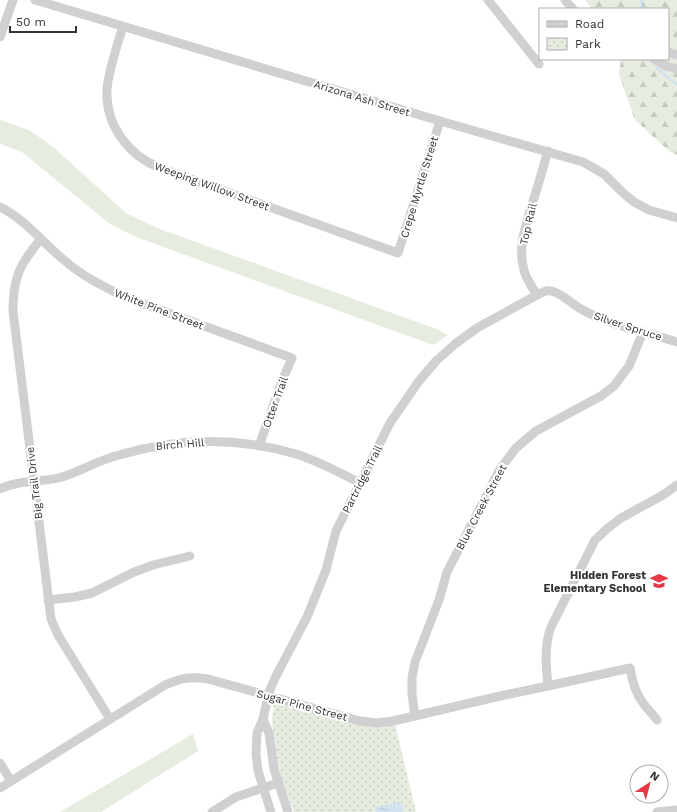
<svg xmlns="http://www.w3.org/2000/svg" width="677" height="812" font-family="'Work Sans',sans-serif">
<style>
.green{fill:#e6ecdf}
.forest{fill:url(#forest-firs)}
.park{fill:url(#park-dots)}
.water{fill:url(#water-ripples)}
.lines{fill:none;stroke-linecap:round;stroke-linejoin:round}
.stream{stroke:#cfe2ee;stroke-width:2.5}
.minor{stroke:#d0d0d0;stroke-width:9}
.labels{text-anchor:middle;stroke-width:4;stroke-linejoin:round;paint-order:stroke}
.street-label{font-size:11px;fill:#333;stroke:#fff}
.poi-label{font-size:11px;font-weight:bold;fill:#333;stroke:#fff;text-anchor:end}
</style>
<defs>
<pattern id="forest-firs" width="22" height="20" patternUnits="userSpaceOnUse"><rect width="22" height="20" fill="#e6ecdf"/><path d="M5 1l3.5 6h-7zM16 11l3.5 6h-7z" fill="#c6cbc0"/></pattern>
<pattern id="park-dots" width="8" height="8" patternUnits="userSpaceOnUse"><rect width="8" height="8" fill="#e6ecdf"/><path d="M2 2h.1M6 6h.1" fill="none" stroke="#c6cbc0" stroke-width="1.8" stroke-linecap="round"/></pattern>
<pattern id="water-ripples" width="26" height="14" patternUnits="userSpaceOnUse"><rect width="26" height="14" fill="#cfe2ee"/><path d="M2 4q2-2 4 0t4 0M15 11q2-2 4 0t4 0" fill="none" stroke="#b2c2cd"/></pattern>
</defs>
<rect width="100%" height="100%" fill="#fff"/>
<!-- green -->
<g class="green">
<polygon points="0,120 29,130 52,146 126,213 157,228 439,330 448,335 433,345 136,237 110,224 22,152 0,144"/>
<polygon points="193,734 198,751 101,812 60,812"/>
</g>
<!-- forest -->
<polygon class="forest" points="585,0 677,0 677,155 670,152 635,120 619,75 621,59 668,59 668,9 592,9"/>
<!-- park -->
<polygon class="park" points="276,702 395,724 416,812 294,812 281,778 276,753 272,720 274,704"/>
<!-- water -->
<polygon class="water" points="401,802 403,812 376,812 375,807"/>
<g class="lines">
<!-- stream -->
<g class="stream">
<polyline points="641,0 641,9"/>
<polyline points="657,68 677,85"/>
</g>
<!-- minor -->
<g class="minor">
<polyline points="35,0 440,121 583,162 604,174 622,192 634,202 649,210 677,218"/>
<polyline points="488,0 539,64"/>
<polyline points="565,0 573,9"/>
<path d="M123,26C117,47 109,68 107,89C105,125 128,155 160,168L398,253L440,121"/>
<polyline points="0,37 13,0"/>
<polyline points="668,52 677,55"/>
<polyline points="654,59 666,66 677,69"/>
<path d="M0,207C25,219 43,243 64,260C83,277 105,287 127,298L292,358L282,381L259,446"/>
<path d="M41,239C20,264 13,277 13,311L51,619L58,635L110,719"/>
<path d="M537,295C532,287 526,279 524,270C517,246 527,222 534,198C539,183 543,167 548,151"/>
<path d="M0,489C21,479 41,483 62,477C81,471 99,460 119,455C177,438 238,437 296,454C318,461 339,472 360,483"/>
<polyline points="48,600 75,597 92,593 134,572 153,565 190,556"/>
<path d="M548,686C546,666 544,646 551,627L595,540L608,528L621,518L663,495L677,485"/>
<polyline points="415,716 412,694 412,678 415,662 439,600 447,572 500,469 516,448 536,431 601,396 614,386 629,366 643,332"/>
<polyline points="263,719 269,733 274,769 288,812"/>
<polyline points="0,763 11,781"/>
<path d="M0,788L165,685C181,678 191,676 208,679L360,721L377,723L393,721L500,696L548,686L630,668C632,680 635,693 643,703C647,709 653,714 657,720"/>
<polyline points="212,812 236,797 278,783"/>
<path d="M271,812L258,771L256,754L257,733L263,719L269,692L275,678L307,617L326,570L336,531L390,423L419,381L436,361L455,344L477,328L537,295C540,293 543,292 546,291C558,289 571,304 581,309C609,325 646,332 677,342"/>
<polyline points="657,812 677,810"/>
</g>
</g>
<!-- icons -->
<defs>
<g id="school-bare" transform="scale(1.38)"><path d="M0-5L7-2L0 1L-7-2ZM-4 1L0 2.5L4 1V4Q0 6-4 4Z" fill="#e63946" stroke="#fff" stroke-width="2.5" paint-order="stroke"/></g>
</defs>
<g fill-rule="evenodd">
<use href="#school-bare" x="659" y="581"/>
</g>
<g class="labels">
<!-- street labels -->
<g class="street-label">
<text transform="translate(362 98) rotate(17)" y="4">Arizona Ash Street</text>
<text transform="translate(212 186) rotate(20)" y="4">Weeping Willow Street</text>
<text transform="translate(419 187) rotate(-73)" y="4">Crepe Myrtle Street</text>
<text transform="translate(528 224) rotate(-77)" y="4">Top Rail</text>
<text transform="translate(159 309) rotate(21)" y="4">White Pine Street</text>
<text transform="translate(628 326) rotate(18)" y="4">Silver Spruce</text>
<text transform="translate(275 402) rotate(-70)" y="4">Otter Trail</text>
<text transform="translate(180 444) rotate(-5)" y="4">Birch Hill</text>
<text transform="translate(362 479) rotate(-63)" y="4">Partridge Trail</text>
<text transform="translate(34 483) rotate(-97)" y="4">Big Trail Drive</text>
<text transform="translate(481 507) rotate(-62)" y="4">Blue Creek Street</text>
<text transform="translate(302 705) rotate(15)" y="4">Sugar Pine Street</text>
</g>
<!-- poi labels -->
<g class="poi-label">
<text x="646" y="579">Hidden Forest<tspan x="646" dy="13">Elementary School</tspan></text>
</g>
</g>
<!-- legend -->
<rect x="539" y="8" width="130" height="52" fill="#ffffff" stroke="#adadad"/>
<rect x="547" y="21" width="20" height="6" fill="#d0d0d0" stroke="#adadad"/>
<text x="575" y="28" font-size="12" fill="#333333">Road</text>
<rect x="547" y="38" width="20" height="12" fill="url(#park-dots)" stroke="#adadad"/>
<text x="575" y="48" font-size="12" fill="#333333">Park</text>
<!-- north arrow -->
<g transform="translate(649 784) rotate(36)"><circle r="19" fill="#ffffff" stroke="#adadad"/>
<path d="M0-3L7 15L0 10L-7 15Z" fill="#e63946"/>
<text y="-6" font-size="11" font-weight="bold" text-anchor="middle" fill="#333333">N</text>
</g>
<!-- scale -->
<path d="M10 26v6h66v-6" fill="none" stroke="#333333" stroke-width="2"/>
<text x="16" y="26" font-size="12" fill="#333333" stroke="#ffffff" stroke-width="3" paint-order="stroke">50 m</text>
</svg>
